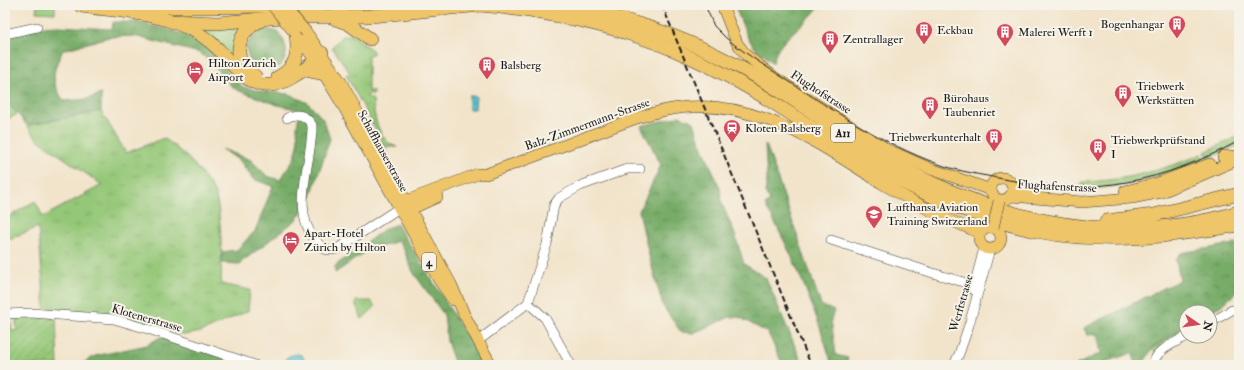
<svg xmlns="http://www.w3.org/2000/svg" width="1244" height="370" font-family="'IM FELL Double Pica',serif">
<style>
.grass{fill:url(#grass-tufts);stroke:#58724a}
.forest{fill:url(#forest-crowns);stroke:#4a6442}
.garden{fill:url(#garden-furrows);stroke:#58724a}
.pitch{fill:#94c777;stroke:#58724a}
.water{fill:url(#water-ripples);stroke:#3a7076}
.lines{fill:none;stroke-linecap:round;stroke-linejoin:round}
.minor-casing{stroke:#3c3a36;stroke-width:10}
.major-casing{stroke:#3c3a36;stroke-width:12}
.highway-casing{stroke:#3c3a36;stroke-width:14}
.minor{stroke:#fff;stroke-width:9}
.major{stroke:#eec569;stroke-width:11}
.highway{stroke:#eec569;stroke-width:13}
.tram{stroke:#1c1c1c;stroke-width:1}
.rail{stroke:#1c1c1c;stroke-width:2;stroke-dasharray:6 3;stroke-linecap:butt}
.major-bridge-casing{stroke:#3c3a36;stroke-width:12;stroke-linecap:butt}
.major-bridge{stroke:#eec569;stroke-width:11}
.labels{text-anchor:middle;stroke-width:4;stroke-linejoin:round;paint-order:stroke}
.shield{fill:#f7f3e8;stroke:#5e5c59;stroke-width:1}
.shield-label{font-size:11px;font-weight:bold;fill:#1c1c1c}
.poi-label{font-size:12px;fill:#1c1c1c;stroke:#f7f3e8;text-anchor:start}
.street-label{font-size:12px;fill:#1c1c1c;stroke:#f7f3e8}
</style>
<defs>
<pattern id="grass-tufts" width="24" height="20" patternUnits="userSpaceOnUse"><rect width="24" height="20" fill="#94c777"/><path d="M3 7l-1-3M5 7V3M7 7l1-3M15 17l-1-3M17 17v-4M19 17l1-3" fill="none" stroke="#7faa66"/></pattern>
<pattern id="forest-crowns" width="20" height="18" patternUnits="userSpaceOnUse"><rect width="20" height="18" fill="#77ac68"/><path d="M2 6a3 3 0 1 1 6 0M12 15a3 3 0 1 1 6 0" fill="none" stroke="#618b55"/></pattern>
<pattern id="garden-furrows" width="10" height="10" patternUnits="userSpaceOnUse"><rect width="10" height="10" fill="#94c777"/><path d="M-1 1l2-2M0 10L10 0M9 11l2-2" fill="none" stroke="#7faa66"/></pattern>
<pattern id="water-ripples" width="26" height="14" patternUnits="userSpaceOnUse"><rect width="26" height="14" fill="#57c3cf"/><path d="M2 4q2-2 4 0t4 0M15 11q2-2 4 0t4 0" fill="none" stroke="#4ba7b1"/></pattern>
</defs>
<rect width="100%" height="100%" fill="#f7f3e8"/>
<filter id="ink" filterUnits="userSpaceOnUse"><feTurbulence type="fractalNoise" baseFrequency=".025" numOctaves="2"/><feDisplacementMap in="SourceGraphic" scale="8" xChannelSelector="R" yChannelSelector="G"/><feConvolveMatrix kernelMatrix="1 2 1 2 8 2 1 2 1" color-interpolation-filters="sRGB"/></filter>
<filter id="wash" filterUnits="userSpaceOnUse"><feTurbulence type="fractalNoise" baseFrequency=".012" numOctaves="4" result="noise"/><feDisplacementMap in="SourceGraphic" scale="16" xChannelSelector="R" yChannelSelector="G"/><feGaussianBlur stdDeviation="0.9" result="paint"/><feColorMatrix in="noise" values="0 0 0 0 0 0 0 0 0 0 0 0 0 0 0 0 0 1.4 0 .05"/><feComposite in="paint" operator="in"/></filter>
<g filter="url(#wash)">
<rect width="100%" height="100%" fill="#f2e4cb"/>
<!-- grass -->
<g class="grass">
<polygon points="247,24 239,65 195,27"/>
<path d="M348,35L354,36L373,51V54L368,55V91H373V95L369,93L367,97L373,100C373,116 380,143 397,147H385L346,75L350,73L332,47L342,36Z"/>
<path d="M5,101L29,125L101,111L126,153L164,138C183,152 203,171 214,192C222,209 222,264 221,284L250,290L248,311L201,332L184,335L115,314L45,309L38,227L5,241V219L35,201L43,217L102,185L37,139L18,114L5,120Z"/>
<polygon points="1239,136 1239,145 1208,159 1205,152"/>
<path d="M1202,154L1204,160C1164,175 1125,189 1082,189V182C1124,181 1163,170 1202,154Z"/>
<polygon points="356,301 371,301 375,307 362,319 356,305"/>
<polygon points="1186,328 1186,334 1155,352 1151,349"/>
</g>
<!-- forest -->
<g class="forest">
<path d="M734,5H816L817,9C803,27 776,41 773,63L755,48L748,38Z"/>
<path d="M113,22H137L188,35L209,49L228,72L243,87L260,91L289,94L308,103L323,119L330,139L309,202L296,220L239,264L222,263V252L237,250L255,231L273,186L253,179L240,161L222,149L251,160L267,176L280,180L294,159L298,146L297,126L300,110L278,105L237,90L230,85L213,64L200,53L176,47L134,36L109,37L63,50C52,73 50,80 64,101L87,99L101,94V111L29,125L5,101V34L37,27L58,26L112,29Z"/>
<path d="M266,29L278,32C289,46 291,64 271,70L249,60L246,46L255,33Z"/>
<polygon points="680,116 694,122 699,139 720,188 722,204 734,232 744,264 766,278 803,365 783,365 768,333 739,317 730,317 693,333 681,332 663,306 650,260 639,211 661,165 641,126"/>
<path d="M765,144L767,147L821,305L834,311L831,319L836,355L848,358L846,365H832C817,313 792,251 765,205L770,201L765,192L767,181Z"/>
<polygon points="397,224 468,338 483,365 455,365 447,341 444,315 413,272 404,250 398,241 365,252 335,273 335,266 386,228"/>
<path d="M1239,243V290C1217,310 1216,312 1186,312V326L1154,346L1142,365H1137L1132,353L1096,365H1076L1101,353L1097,334L1087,335L1084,328L1180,280L1176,259L1181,253Z"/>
<polygon points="162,336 248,365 80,365 95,356 147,345"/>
</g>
<!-- garden -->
<polygon class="garden" points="5,316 10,316 12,331 17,330 15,316 56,318 58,365 5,365"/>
<!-- pitch -->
<polygon class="pitch" points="37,5 55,5 55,13 36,12"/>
<!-- water -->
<g class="water">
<polygon points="469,96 476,96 475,109 469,109"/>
<polygon points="297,354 302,355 305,361 304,364 285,365 284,360 289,356"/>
</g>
</g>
<g filter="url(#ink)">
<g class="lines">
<!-- minor casing -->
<g class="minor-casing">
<g id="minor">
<polyline points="5,34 37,27"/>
<path d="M287,118C297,112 306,115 312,125C313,161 289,210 316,241C323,249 326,252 337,249L399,208"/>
<polyline points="831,240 936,274 980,287"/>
<polyline points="973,290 984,248"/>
<polyline points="528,303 545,318 571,365"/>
<polyline points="5,314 31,313 114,319 148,329 255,365"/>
<polyline points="1210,323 1232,310"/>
<polyline points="478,341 528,303 547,244 554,205 559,198 580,186 627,169 640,169"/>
<polyline points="954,365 959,354 969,325 990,249"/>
<path d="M1153,365C1155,350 1175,343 1187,336"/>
</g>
</g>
<!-- major casing -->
<g class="major-casing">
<g id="major">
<polyline points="722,5 737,43 746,55 774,77 886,149 931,169 991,190"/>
<polyline points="306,32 341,82 451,284 464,314 491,365"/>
<polyline points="295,33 316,61 345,109 439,280 453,300"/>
<circle cx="1002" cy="189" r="11"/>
<polyline points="1012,185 1035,191"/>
<polyline points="1125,191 1158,183 1210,164"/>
<polyline points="1010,196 1082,202 1132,198 1162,192 1239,159"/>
<path d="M399,208L406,201L478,174H486C519,162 553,150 586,137C614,127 642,114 672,109C753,95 818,144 883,184C914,203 946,219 980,233"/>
<polyline points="411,209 437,197"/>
<circle cx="990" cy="238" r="11"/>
</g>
</g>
<!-- highway casing -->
<g class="highway-casing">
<g id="highway">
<path d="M480,5C555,12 628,27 696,60C752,86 802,122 854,154C911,190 974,219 1041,232C1109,245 1172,236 1239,225"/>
<path d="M559,5C617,15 674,33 726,60C776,85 820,119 867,148C982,218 1106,251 1239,212"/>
<path d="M81,6C116,11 153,12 186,27C198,32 209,40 218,49C240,73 256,98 291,78C303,71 313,64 322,53"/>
<polyline points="135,7 212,7 313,5"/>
<polyline points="335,19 349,24 370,39"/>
<polyline points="171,21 218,23 282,17 371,16 481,5"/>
<polyline points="305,70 324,74"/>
<path d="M255,76C230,62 236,31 260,21"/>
<path d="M278,77C296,68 299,54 296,35"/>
<polyline points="1224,157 1233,157 1239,159"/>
<polyline points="1106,221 1154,215 1239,194"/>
</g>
</g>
<!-- minor -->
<use href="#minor" class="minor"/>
<!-- major -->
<use href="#major" class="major"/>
<!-- highway -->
<use href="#highway" class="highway"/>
<!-- tram -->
<path class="tram" d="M705,5L714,26L726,38C748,56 772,70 796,86C843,117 893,149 947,167C967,173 988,176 1009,180C1096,196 1162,182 1239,141"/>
<!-- rail -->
<polyline class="rail" points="662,5 811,365"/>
<!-- major-bridge casing -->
<g class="major-bridge-casing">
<g id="major-bridge">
<polyline points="272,5 294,32"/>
<polyline points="283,5 306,32"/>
<polyline points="993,228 999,201"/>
</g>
</g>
<!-- major-bridge -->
<use href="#major-bridge" class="major-bridge"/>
</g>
</g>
<!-- icons -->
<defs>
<g id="building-pin" transform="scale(0.9)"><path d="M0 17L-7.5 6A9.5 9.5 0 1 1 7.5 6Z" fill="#d1495b" stroke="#f7f3e8"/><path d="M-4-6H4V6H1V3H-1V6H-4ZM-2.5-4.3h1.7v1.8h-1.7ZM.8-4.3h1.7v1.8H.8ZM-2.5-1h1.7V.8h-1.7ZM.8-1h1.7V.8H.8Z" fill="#fff"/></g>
<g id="hotel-pin" transform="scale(0.9)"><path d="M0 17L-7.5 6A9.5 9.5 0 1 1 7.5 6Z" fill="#d1495b" stroke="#f7f3e8"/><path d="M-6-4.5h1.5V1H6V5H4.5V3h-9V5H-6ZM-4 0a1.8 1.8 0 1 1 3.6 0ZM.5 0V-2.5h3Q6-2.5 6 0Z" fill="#fff"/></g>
<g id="station-pin" transform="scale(0.9)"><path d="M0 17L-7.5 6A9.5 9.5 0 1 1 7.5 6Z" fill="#d1495b" stroke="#f7f3e8"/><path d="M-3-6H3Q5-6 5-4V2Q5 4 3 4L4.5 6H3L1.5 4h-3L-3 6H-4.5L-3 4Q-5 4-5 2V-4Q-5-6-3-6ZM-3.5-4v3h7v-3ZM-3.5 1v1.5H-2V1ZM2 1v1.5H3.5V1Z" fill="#fff"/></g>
<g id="school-pin" transform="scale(0.9)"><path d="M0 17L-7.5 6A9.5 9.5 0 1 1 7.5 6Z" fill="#d1495b" stroke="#f7f3e8"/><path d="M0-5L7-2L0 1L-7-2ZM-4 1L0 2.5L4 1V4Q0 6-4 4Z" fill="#fff"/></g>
</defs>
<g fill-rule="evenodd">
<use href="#building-pin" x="1177" y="24"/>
<use href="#building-pin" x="924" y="30"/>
<use href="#building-pin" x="1005" y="32"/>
<use href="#building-pin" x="830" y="39"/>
<use href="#building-pin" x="487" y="65"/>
<use href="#hotel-pin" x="195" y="70"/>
<use href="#building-pin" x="1123" y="93"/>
<use href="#building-pin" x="930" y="105"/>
<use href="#station-pin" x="732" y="128"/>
<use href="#building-pin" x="994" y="137"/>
<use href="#building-pin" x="1098" y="147"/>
<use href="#school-pin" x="874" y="214"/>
<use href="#hotel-pin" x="291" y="240"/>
</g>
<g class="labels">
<!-- shield labels -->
<g class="shield">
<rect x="831" y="124" width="24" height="18" rx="3"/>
<rect x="422" y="253" width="14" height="18" rx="3"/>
</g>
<g class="shield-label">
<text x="843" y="137">A11</text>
<text x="429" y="266">4</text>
</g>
<!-- poi labels -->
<g class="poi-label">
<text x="1164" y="28" text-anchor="end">Bogenhangar</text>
<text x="937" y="34">Eckbau</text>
<text x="1018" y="36">Malerei Werft 1</text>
<text x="843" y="43">Zentrallager</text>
<text x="208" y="67">Hilton Zurich<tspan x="208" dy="14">Airport</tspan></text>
<text x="500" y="69">Balsberg</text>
<text x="1136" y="90">Triebwerk<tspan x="1136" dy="14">Werkstätten</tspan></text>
<text x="943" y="102">Bürohaus<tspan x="943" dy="14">Taubenriet</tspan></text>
<text x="745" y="132">Kloten Balsberg</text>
<text x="981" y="141" text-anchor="end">Triebwerkunterhalt</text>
<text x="1111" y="144">Triebwerkprüfstand<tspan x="1111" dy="14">I</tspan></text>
<text x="887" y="211">Lufthansa Aviation<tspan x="887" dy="14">Training Switzerland</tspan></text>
<text x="304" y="237">Apart-Hotel<tspan x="304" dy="14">Zürich by Hilton</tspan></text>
</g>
<!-- street labels -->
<g class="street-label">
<text transform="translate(821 92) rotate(33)" y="4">Flughofstrasse</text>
<text transform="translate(587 124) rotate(-20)" y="4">Balz-Zimmermann-Strasse</text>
<text transform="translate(383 151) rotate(61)" y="4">Schaffhauserstrasse</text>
<text transform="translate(1057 186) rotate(3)" y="4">Flughafenstrasse</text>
<text transform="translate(961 303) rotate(-74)" y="4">Werftstrasse</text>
<text transform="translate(147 318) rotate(16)" y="4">Klotenerstrasse</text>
</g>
</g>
<!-- margin -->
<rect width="1244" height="370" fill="none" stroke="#f7f3e8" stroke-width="20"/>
<!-- north arrow -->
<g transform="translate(1198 324) rotate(103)"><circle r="19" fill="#f7f3e8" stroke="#9f9d96"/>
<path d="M0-3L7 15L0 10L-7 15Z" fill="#d1495b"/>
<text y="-6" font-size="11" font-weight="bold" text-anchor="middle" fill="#1c1c1c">N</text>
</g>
</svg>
